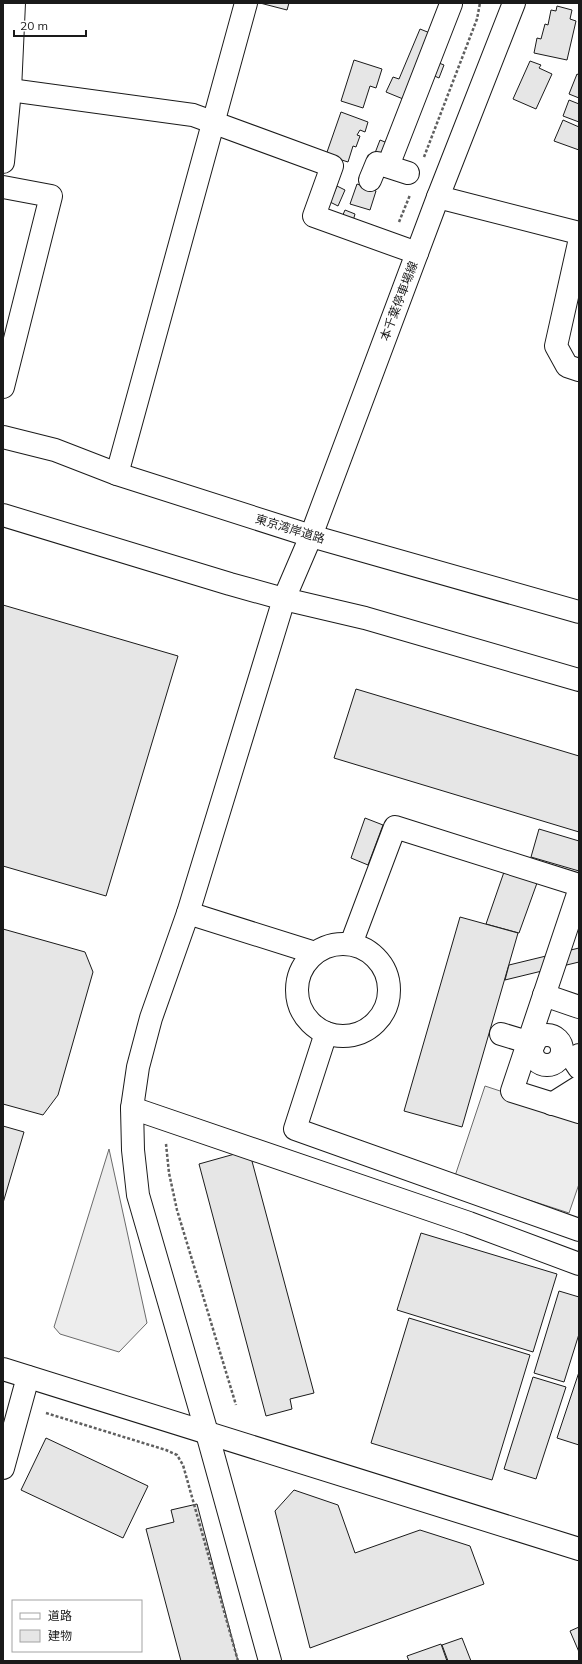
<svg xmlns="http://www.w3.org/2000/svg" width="582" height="1664" font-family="Mulish,'Noto Sans JP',sans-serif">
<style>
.built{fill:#ededed;stroke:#6a6a6a}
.building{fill:#e6e6e6;stroke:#1a1a1a}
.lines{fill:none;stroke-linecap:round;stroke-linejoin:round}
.minor-casing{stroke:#1a1a1a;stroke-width:24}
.major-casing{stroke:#1a1a1a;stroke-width:24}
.highway-casing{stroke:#1a1a1a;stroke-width:24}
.path{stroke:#5f5f5f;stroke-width:2.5;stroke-dasharray:3 2;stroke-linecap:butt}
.minor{stroke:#fff;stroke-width:22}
.major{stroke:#fff;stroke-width:22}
.highway{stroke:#fff;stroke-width:22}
.labels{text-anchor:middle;stroke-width:3;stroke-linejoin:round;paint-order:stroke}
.street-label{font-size:12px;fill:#1a1a1a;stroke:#fff}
</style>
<rect width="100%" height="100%" fill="#fff"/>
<!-- built -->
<g class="built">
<polygon points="485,1086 579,1117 579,1184 569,1213 455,1176"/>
<polygon points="109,1149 147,1323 119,1352 60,1334 54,1327"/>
</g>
<!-- building -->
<g class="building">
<polygon points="260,3 289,3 287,10"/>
<polygon points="557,6 572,10 570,19 576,21 567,60 534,53 537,38 541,39 545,24 548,25 551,10 556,11"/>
<polygon points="420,29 435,35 408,101 386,92 393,77 399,79"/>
<polygon points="354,60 382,69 376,88 370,86 363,108 341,101"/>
<polygon points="434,61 444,65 439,78 430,74"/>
<polygon points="530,61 541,65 539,68 552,74 536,109 513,99"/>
<polygon points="577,74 579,75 579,98 569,94"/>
<polygon points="569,100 579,104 579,122 563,116"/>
<polygon points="341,112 368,122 365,132 360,130 357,135 360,136 356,147 353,146 348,162 326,155"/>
<polygon points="563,120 579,127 579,150 554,141"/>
<polygon points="380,140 390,144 385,156 375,153"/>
<polygon points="357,184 376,191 370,210 350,204"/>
<polygon points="337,186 345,190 338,206 330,202"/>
<polygon points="345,210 355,214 353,221 342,217"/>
<polygon points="3,605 178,656 106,896 3,866"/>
<polygon points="356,689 579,756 579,832 334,758"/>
<polygon points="365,818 383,825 368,865 351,858"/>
<polygon points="539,829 579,841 579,871 531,857"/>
<polygon points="504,872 537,883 519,933 486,924"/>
<polygon points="460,917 518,933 462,1127 404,1111"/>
<polygon points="3,929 85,952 93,972 58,1095 43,1115 3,1104"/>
<polygon points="579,948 579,962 505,980 509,965"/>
<polygon points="3,1126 24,1132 3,1203"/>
<polygon points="249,1150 314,1393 290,1399 292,1409 266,1416 199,1164"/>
<polygon points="421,1233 557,1274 533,1352 397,1310"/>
<polygon points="559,1291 579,1297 579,1334 564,1382 534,1373"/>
<polygon points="409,1318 530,1355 492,1480 371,1443"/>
<polygon points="579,1372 579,1445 557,1438"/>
<polygon points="533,1377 566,1387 536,1479 504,1469"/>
<polygon points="46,1438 148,1486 123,1538 21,1490"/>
<polygon points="294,1490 338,1505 355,1553 420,1530 470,1546 484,1584 310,1648 275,1511"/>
<polygon points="197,1504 238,1661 181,1661 146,1529 174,1522 171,1510"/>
<polygon points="579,1627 579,1652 570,1631"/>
<polygon points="462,1638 471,1661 448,1661 442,1645"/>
<polygon points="441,1644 447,1661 409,1661 407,1656"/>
</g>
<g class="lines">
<!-- minor casing -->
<g class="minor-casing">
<g id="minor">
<polyline points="10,90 193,115 332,166 314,216 417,253"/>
<polyline points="3,162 10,90 14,3"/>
<polyline points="388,166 451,4"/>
<polyline points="370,180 377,163 408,173"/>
<polyline points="3,187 51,196 3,387"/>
<polyline points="438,197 579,233"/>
<polyline points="579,243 556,346 567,366 579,370"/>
<polyline points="117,474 246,3"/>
<polyline points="579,891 512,1091 579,1112"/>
<polyline points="188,913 315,953"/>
<circle cx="343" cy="990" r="46"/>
<polyline points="351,944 395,827 579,885"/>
<polyline points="544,995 579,1007"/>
<polyline points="326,1033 295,1129 579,1230"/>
<polyline points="501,1034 534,1044"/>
<circle cx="547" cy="1050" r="15"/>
<polyline points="579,1055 573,1059 579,1068"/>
<polyline points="552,1104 579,1087"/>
<polyline points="132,1108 469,1223 579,1264"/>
<polyline points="3,1369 579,1549"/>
<polyline points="3,1468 28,1377"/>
<polyline points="270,1661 207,1433 138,1195 133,1150 132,1108 138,1067 151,1018 188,913 284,599"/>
</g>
</g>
<!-- major casing -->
<g class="major-casing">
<polyline id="major" points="284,599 311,536 438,197 514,3"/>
</g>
<!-- highway casing -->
<g class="highway-casing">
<g id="highway">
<polyline points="3,437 55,450 117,474 311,536 579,612"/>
<polyline points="3,515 230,584 284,599 365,618 579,680"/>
</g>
</g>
<!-- path -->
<g class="path">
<polyline points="424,157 477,19 480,3"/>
<polyline points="399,222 410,195"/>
<polyline points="166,1144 169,1173 177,1210 236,1405"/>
<polyline points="46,1413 166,1450 177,1455 183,1465 238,1661"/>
</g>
<!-- minor -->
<use href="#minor" class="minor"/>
<!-- major -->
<use href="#major" class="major"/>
<!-- highway -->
<use href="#highway" class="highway"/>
</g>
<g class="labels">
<!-- street labels -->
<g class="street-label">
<text transform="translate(399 301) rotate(-69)" y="4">本千葉停車場線</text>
<text transform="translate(290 529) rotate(17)" y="4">東京湾岸道路</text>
</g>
</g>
<!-- border -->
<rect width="582" height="1664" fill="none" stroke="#1a1a1a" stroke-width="8"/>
<!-- legend -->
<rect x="12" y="1600" width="130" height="52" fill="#ffffff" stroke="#a3a3a3"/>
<rect x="20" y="1613" width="20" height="6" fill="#ffffff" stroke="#a3a3a3"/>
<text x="48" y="1620" font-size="12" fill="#1a1a1a">道路</text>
<rect x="20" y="1630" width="20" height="12" fill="#e6e6e6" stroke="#a3a3a3"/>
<text x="48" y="1640" font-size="12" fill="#1a1a1a">建物</text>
<!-- scale -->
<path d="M14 30v6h72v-6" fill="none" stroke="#1a1a1a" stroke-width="2"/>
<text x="20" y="30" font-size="12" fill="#1a1a1a" stroke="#ffffff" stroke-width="3" paint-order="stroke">20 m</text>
</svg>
